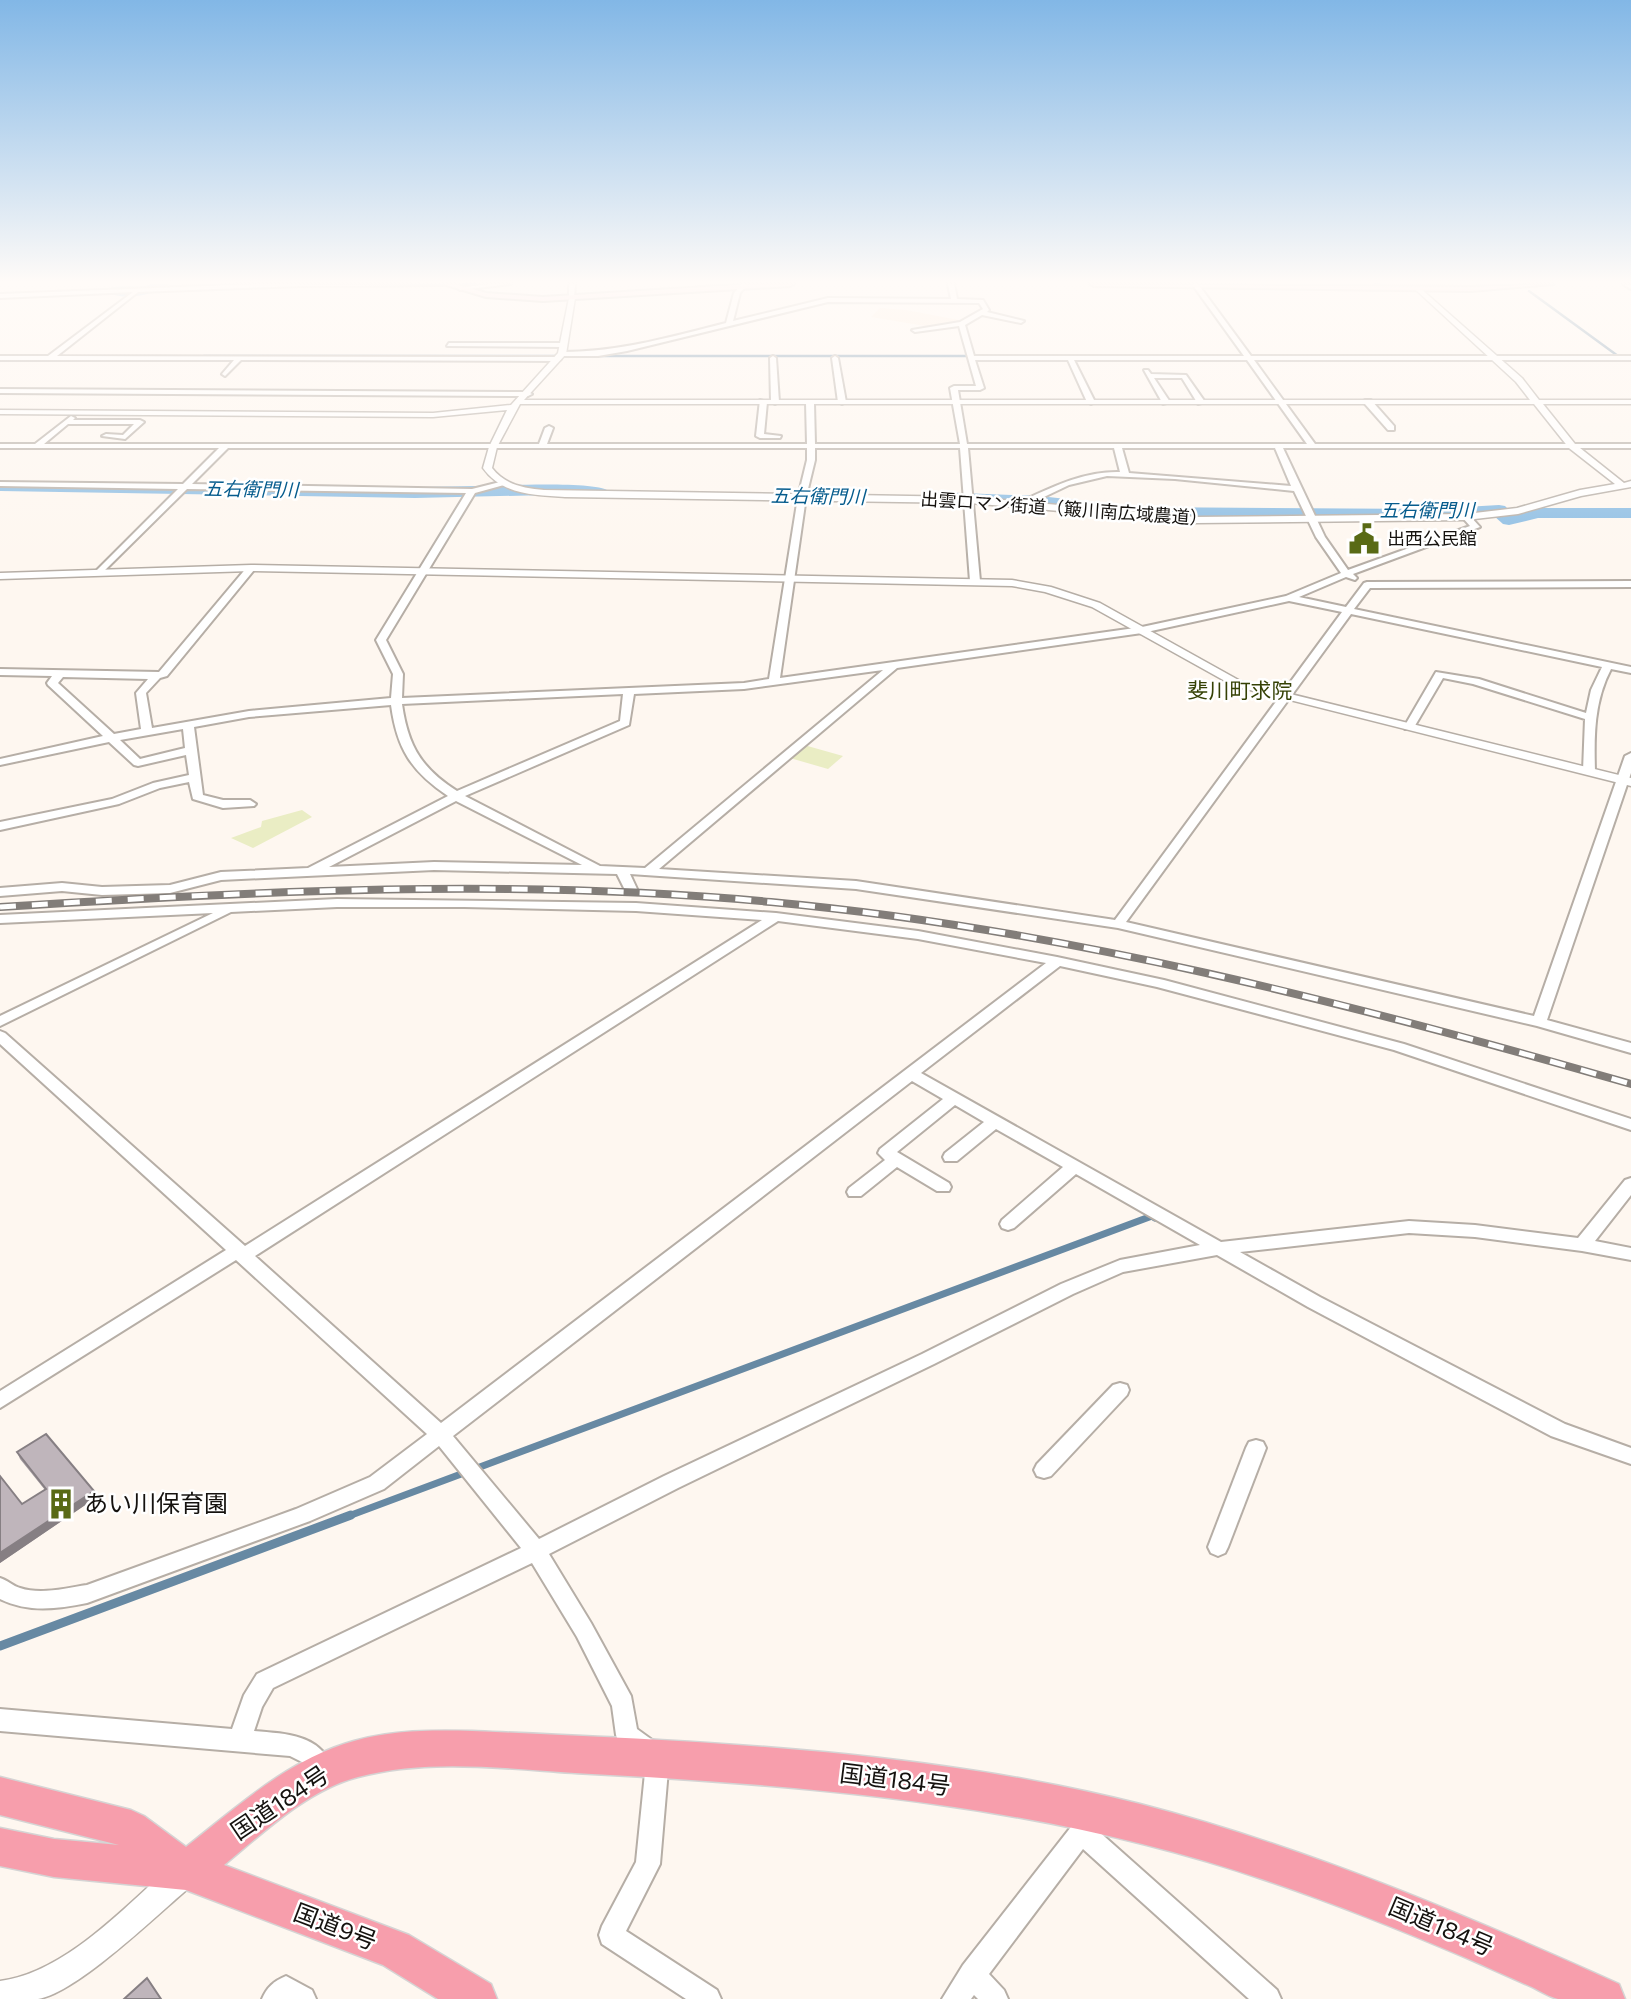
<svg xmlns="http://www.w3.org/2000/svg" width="1631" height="1999" font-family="Commissioner,'Noto Sans JP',sans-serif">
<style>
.education{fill:#fcebd9}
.green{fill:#eaedc4}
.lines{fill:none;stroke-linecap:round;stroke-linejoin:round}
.stream-far2{stroke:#6789a3;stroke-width:2.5}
.stream-far1{stroke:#6789a3;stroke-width:7}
.stream{stroke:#6789a3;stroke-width:9}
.river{fill:#8abce3;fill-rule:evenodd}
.minor-casing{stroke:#b6aea6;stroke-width:4}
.tertiary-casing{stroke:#b6aea6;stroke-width:3}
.secondary-casing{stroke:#b6aea6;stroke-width:4}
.trunk-casing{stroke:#d5d4d4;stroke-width:3}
.minor{fill:#fff;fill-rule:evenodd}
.tertiary{fill:#fff;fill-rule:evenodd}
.secondary{fill:#fcdbe0;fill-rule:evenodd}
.trunk{fill:#f79eac;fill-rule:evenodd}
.rail-casing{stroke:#827d79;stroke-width:8}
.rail{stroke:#fff;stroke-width:5;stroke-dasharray:16;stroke-linecap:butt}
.wall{fill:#a49ca1}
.shaded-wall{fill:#867f83}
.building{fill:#bfb5bb;stroke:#867f83;stroke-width:2}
.labels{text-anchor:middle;stroke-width:5;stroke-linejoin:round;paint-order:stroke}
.far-street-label{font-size:18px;fill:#15120f;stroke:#fff}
.far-poi-label{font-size:18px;fill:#15120f;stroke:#fff;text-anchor:start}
.far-water-label{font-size:19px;font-style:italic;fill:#065c8d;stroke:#fff}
.far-quarter-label{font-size:21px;fill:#354105;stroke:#fff}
.near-poi-label{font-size:24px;fill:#15120f;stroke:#fff;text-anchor:start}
.near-street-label{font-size:24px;fill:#15120f;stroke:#fff}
</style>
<rect width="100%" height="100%" fill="#fef7f0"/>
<!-- education -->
<polygon class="education" points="880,308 906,310 964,321 931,327 871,317"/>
<!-- green -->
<g class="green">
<polygon points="804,745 843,756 828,769 790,758"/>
<polygon points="302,810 312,817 253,848 231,838 261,827 262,821"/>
</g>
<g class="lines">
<!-- stream-far2 -->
<g class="stream-far2">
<polyline points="400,284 437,285"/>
<polyline points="463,284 476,284"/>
<polyline points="1375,284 1391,287"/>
<polyline points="1520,285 1538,284"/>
<polyline points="1529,291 1618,356"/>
<polyline points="204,356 1280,356"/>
</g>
<!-- stream-far1 -->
<polyline class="stream-far1" points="346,1517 1152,1216 1155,1218"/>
<!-- stream -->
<polyline class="stream" points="0,1646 351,1515"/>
<!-- river -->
<g class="river">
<path d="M152,284H169C156,295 121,302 106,291C118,282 138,290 152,284Z"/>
<path d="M0,481C158,483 316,490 474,486C495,486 600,480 610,492L601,497L548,495L415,498L0,491Z"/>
<polygon points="937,492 1040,496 1136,507 1430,509 1499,505 1505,506 1513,514 1538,508 1631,508 1631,518 1538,518 1509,525 1503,524 1494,516 1430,519 1136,517 1040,506 931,501 928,497"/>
</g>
<!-- minor casing -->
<g class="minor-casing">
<g id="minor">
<polygon points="259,284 455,285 299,286 138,292 57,356 558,357 561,359 558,361 241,360 225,376 222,374 234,360 0,360 0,356 48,356 133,292 0,298 0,294"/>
<polygon points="489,284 511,284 460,290 457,288"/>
<polygon points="569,284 575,284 574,299 569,298"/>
<path d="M742,284H748L740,293L733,321L828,298L951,299L948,284H954L957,299L983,300L989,310L987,312L1024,321L1021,323L982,315L965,325L974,356H1244L1192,284H1198L1251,356H1631V360H1254L1315,444H1631V448H1283L1325,537L1348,570L1470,526L1462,517L1463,515H1469L1480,527L1353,574L1357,578L1355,580L1346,577L1299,597L1346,607L1364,583L1367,582L1631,581V587L1370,588L1354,609L1631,667V673L1611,669C1594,701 1594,736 1595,771L1589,774L1583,771L1585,719L1473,684L1443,678L1413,729H1405L1404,727L1436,672L1479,679L1586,713L1591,690L1602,667L1351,614L1126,922L1534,1016L1625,756L1631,753V773L1547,1020L1631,1043V1053L1537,1026L1118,928L856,889L630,874L637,889L631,893L626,892L617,874L434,870L221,880L170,893L102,895L62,891L0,896V888L62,883L102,887L170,885L221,872L308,868L448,796C411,771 397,749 391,705L249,717L194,727L203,795L223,800H250L256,804L254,806L223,808L193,799L189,782L160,788L119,804L0,830V822L112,799L153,783L189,775L186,755L138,766L134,765L109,742L0,765V759L103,736L48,685L47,683L52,676L0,675V669L159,672L248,566H254V570L167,676L160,678L146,693L152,728L249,711L391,698L393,674L376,640L466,493L187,489L100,575L97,574V570L178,489L0,486V482L183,484L219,448H0V444H35L71,416L75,418L73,420H140L144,422L125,439L102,436L106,434L123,435L134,424H68L44,444H539L545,428L549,426L553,428L547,444H807L806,403L810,401L814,403L815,444H960L950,388L954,386H976L959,326L915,332L912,330L960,322L983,309L979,303L828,302L627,351L598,356H562L559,354L562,352C620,352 670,337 726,323L734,293ZM975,360H1068L1087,402L1091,404L1095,402L1074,360H1247L1307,444H967L958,390H980L984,388ZM228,448H807V460L798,497L769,679L744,683L402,698L403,674L386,640L475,493L504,485V481L472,489L192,484ZM815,448H960L970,581L975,584L980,581L968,448H1114L1120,472C1084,471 1052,487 1020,502L1019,504L1023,507L1069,485L1107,476L1175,479L1294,491L1316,537L1341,573L1286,596L1142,627L780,678L806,497L815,460ZM1122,448H1275L1291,486L1129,473ZM1289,601L1342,612L1115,920L856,881L659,869L897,668L1142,633ZM883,670L645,868L600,866L465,796L629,725L634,694L744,689ZM63,677L148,679L136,693L141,729L114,734L58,683ZM623,694L620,721L457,791C421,768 408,746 402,704ZM183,729L185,748L140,759L120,740ZM456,801L582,865L434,862L329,867Z"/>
<polygon points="1623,284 1631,285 1631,289"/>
<polygon points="449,343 563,343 566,345 563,347 447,346"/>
<polygon points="773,356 776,358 779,402 775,404 771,402 770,358"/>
<polygon points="835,356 838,358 846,402 842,404 838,402 832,358"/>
<polygon points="1144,370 1148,370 1151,374 1186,375 1205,402 1198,404 1182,378 1154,378 1170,402 1163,404"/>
<polygon points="0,389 528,392 532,394 528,396 0,393"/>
<polygon points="760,400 767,402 764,434 781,436 780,438 760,438 756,436"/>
<polygon points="1365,400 1371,400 1394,426 1394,430 1388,430 1365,404"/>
<path d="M337,899L636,903L776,913L918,931L1057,957L1164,980L1404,1044L1631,1119V1130L1394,1050L1157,987L1060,966L921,1073L1221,1242L1409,1221L1475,1225L1578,1238L1625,1180L1631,1178V1195L1595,1241L1631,1248V1260L1582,1251L1475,1237L1409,1233L1240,1252L1320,1297L1565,1424L1631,1448V1464L1551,1436L1308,1307L1217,1255L1123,1272L1073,1294L934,1364L678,1488L549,1554L591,1623L631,1696L637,1729L666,1750L669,1758L660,1864L626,1931L717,1990L721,1999H686L602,1944L599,1935L602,1926L636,1862L646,1763L619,1743L616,1735L612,1706L577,1637L532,1563L273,1688L262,1707L254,1731C288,1734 320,1734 334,1770L331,1778L323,1781L315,1778L304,1763L290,1756L0,1731V1709L232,1729L244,1695L257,1674L521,1548L439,1446L384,1489L310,1521L87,1603C56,1609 29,1613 0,1599V1578C7,1580 13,1586 20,1588C41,1595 66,1588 87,1585L296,1509L370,1477L427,1434L236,1260L0,1408V1391L226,1250L0,1044V1031L5,1033L245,1246L762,920L636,911L464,907H337L231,912L0,1026V1016L213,913L0,923V915ZM778,921L918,939L1046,963L441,1423L255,1256ZM912,1081L943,1099L880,1149L878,1153L885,1160L849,1188L847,1192L849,1196H861L897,1167L937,1191H949L951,1187L949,1183L897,1152L955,1105L984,1122L945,1153L943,1157L945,1161H957L996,1129L1063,1167L1002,1220L1000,1224L1002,1228L1008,1230L1014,1228L1076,1174L1200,1245L1120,1260L1061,1284L922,1354L664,1476L539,1539L453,1436Z"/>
<polygon points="1120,1383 1127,1385 1129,1390 1127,1395 1051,1476 1044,1478 1037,1476 1034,1470 1037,1464 1113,1385"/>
<polygon points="1256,1440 1263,1442 1266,1448 1228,1547 1225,1553 1218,1556 1211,1553 1208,1547 1246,1448 1249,1442"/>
<polygon points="1086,1814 1094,1818 1098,1826 1096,1829 1277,1990 1281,1999 1249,1999 1083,1849 989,1974 1004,1990 1008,1999 978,1999 974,1995 971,1999 942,1999 963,1965 1078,1818"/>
<path d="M286,1976L312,1990L316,1999H262C267,1987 274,1981 286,1976Z"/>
</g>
</g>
<!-- tertiary casing -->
<g class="tertiary-casing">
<g id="tertiary">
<path d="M1416,288H1420L1522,378L1539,400H1631V404H1543L1575,444L1624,483L1631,481V487L1581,496L1518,514L1466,520L1196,523L969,503L565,497C534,495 502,495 483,468L489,447L507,410L433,417L0,414V410L433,413L511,405L558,353L569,298L572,296L575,298L566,354L524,400H1530L1516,382L1416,290ZM520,404H1534L1569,448L1615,484L1580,490L1517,508L1466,514L1196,517L969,497L544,490C524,488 505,485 492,468L497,447Z"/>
<polygon points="251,565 1012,580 1051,587 1100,603 1242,682 1631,778 1631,786 1234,686 1092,607 1045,592 1012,586 251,571 0,579 0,573"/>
<path d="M181,1863L191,1866L194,1876L191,1886C159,1913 77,1993 38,1999C26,1999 12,1999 0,1999V1981C64,1973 124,1908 171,1866Z"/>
</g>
</g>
<!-- secondary casing -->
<g class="secondary-casing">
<g id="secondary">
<polygon points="443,284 455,284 486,293 543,297 752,284 794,284 790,286 543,301 486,297"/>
<polygon points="1090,284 1471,287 1554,284 1471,291 1094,286"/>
</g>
</g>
<!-- trunk casing -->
<g class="trunk-casing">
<path id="trunk" d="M472,1731C695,1741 923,1749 1140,1804C1306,1847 1463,1914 1619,1984L1625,1999C1604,1999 1578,1999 1558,1999C1550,1997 1540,1991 1532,1987C1509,1977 1487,1967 1464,1957C1399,1929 1333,1903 1265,1880C1047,1806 820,1786 592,1774C515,1770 433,1757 358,1777C307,1790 263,1833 224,1865L409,1935L491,1984L497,1999H438L383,1965L186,1890L54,1877L0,1866V1828L54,1839L119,1845L0,1815V1777L131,1810L144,1816L186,1847C238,1806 289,1759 354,1741C392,1730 433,1730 472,1731Z"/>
</g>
<!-- minor -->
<use href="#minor" class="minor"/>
<!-- tertiary -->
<use href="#tertiary" class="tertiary"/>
<!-- secondary -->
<use href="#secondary" class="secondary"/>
<!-- trunk -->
<use href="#trunk" class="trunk"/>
<!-- rail casing -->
<g class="rail-casing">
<path id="rail" d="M0,907C253,891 519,878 771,902C1064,929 1349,1003 1631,1084"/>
</g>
<!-- rail -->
<use href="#rail" class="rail"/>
</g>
<!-- wall -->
<polygon class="wall" points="17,1452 97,1497 0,1563 0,1476 22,1504 45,1490 20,1459"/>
<!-- shaded-wall -->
<polygon class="shaded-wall" points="94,1491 97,1497 0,1563 0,1553"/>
<!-- building -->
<g class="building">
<polygon points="46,1434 94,1491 0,1553 0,1476 22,1504 46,1489 17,1452"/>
<polygon points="147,1978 161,1999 124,1999"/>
</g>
<!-- sky -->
<linearGradient id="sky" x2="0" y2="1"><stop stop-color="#82b7e6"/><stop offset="0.5" stop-color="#fffbf8"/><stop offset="1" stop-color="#fffbf8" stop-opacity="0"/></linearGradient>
<rect width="1631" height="564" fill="url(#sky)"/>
<!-- icons -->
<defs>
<g id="civic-bare" transform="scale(2.415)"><path d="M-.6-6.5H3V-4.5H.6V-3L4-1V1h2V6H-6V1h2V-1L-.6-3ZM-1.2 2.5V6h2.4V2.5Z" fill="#596a15" stroke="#fff" stroke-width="2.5" paint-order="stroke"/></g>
<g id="building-bare" transform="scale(2.415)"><path d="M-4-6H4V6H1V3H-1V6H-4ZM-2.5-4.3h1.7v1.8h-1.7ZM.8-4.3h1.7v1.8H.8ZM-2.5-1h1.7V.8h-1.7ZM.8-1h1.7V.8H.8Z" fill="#596a15" stroke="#fff" stroke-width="2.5" paint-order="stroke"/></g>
</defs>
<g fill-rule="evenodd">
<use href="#civic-bare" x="1364" y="539"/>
<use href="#building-bare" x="61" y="1504"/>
</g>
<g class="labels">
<!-- far-street labels -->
<g class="far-street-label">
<text transform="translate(1064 509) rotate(4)" y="6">出雲ロマン街道（簸川南広域農道）</text>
</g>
<!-- far-poi labels -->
<g class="far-poi-label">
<text x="1387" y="545">出西公民館</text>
</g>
<!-- far-water labels -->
<g class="far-water-label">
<text transform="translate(251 489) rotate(1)" y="7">五右衛門川</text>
<text transform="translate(818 496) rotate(1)" y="7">五右衛門川</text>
<text x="1427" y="517">五右衛門川</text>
</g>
<!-- far-quarter labels -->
<g class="far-quarter-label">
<text x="1240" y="698">斐川町求院</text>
</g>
<!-- near-poi labels -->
<g class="near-poi-label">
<text x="84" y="1512">あい川保育園</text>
</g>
<!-- near-street labels -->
<g class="near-street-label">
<text transform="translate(895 1780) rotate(7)" y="8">国道184号</text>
<text transform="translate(280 1803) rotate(-34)" y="8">国道184号</text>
<text transform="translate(335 1927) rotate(21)" y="8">国道9号</text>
<text transform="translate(1441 1927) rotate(23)" y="8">国道184号</text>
</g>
</g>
</svg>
